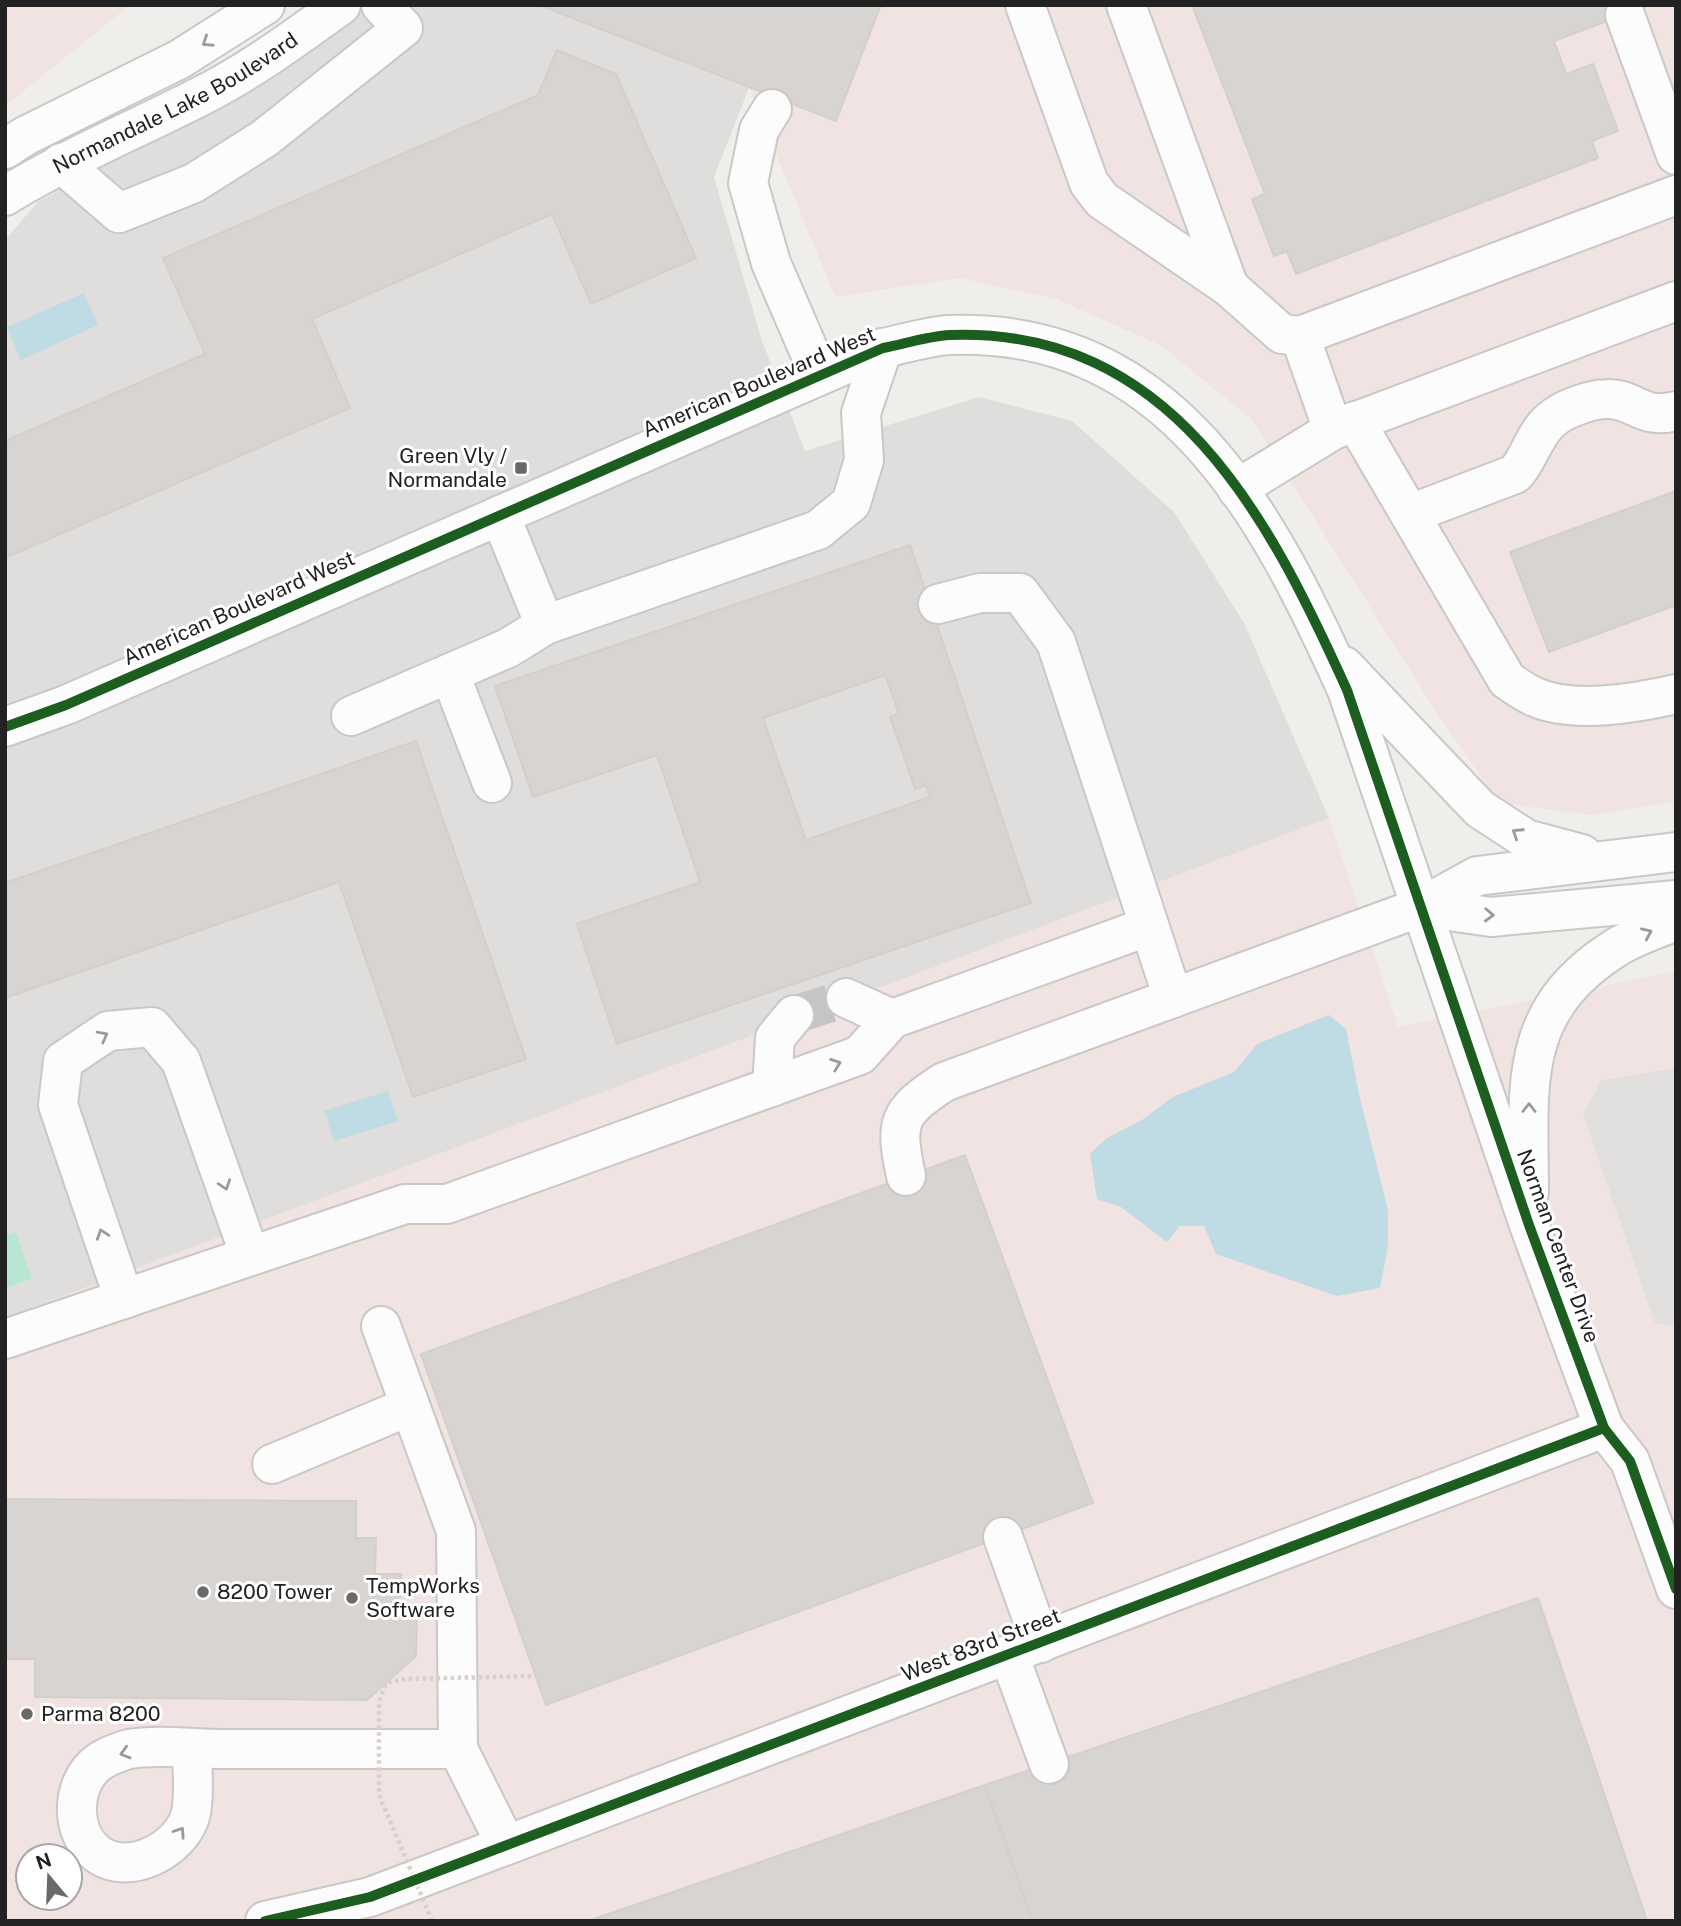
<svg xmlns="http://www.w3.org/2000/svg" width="1681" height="1926" font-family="'Public Sans',sans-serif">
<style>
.residential{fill:#dfdedc}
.commercial{fill:#f1e3e1;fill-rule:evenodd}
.pitch{fill:#b7e6d2}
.parking{fill:#e0dfde}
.water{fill:#bfdbe3}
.building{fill:#d7d4d2;stroke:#d3d0cc;stroke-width:2;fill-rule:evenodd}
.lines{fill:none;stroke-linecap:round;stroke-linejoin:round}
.minor-tunnel{stroke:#c7c5c3;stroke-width:38;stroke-dasharray:38 19;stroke-linecap:butt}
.minor-casing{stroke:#c9c8c7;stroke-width:42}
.minor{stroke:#fdfcfc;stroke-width:38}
.path-bridge{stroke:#dccecd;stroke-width:4.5;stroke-dasharray:3.5 3.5;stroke-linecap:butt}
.cycleway-casing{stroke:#fff;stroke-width:15}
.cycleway{stroke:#1b5e20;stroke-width:10}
.oneway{stroke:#9a9a9a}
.poi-dot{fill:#6a6968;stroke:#fff;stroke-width:2.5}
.labels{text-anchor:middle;stroke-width:6;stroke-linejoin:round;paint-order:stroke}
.street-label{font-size:21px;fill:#222;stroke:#fff}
.poi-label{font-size:21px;fill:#222;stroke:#fff;text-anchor:start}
</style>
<rect width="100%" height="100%" fill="#f0eeeb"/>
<!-- residential -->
<polygon class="residential" points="373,5 538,5 749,88 714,177 762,341 805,451 979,397 1072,421 1174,512 1244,623 1329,818 5,1318 5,240 38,202"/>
<!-- commercial -->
<g class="commercial">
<polygon points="5,5 130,5 5,106"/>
<polygon points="538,5 1676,5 1676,801 1591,815 1499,803 1435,710 1252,420 1162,346 1056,299 960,278 835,297 749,88"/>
<path d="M1329,818L1398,1027L1676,971V1921H5V1318ZM28,1856H70V1898H28Z"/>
</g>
<!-- pitch -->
<polygon class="pitch" points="16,1232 32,1279 5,1288 5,1235"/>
<!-- parking -->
<polygon class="parking" points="1676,1068 1676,1326 1655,1323 1583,1114 1602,1080"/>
<!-- water -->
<g class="water">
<polygon points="84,293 98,325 21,360 7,327"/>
<polygon points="1329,1015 1346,1029 1359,1094 1388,1210 1388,1246 1380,1288 1337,1296 1216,1254 1204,1226 1180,1226 1167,1242 1121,1207 1097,1199 1090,1154 1107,1138 1142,1120 1173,1097 1234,1072 1257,1044"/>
<polygon points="388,1091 398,1121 334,1141 324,1111"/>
</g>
<!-- building -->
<g class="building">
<polygon points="539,5 881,5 836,121"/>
<polygon points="1192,5 1649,5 1554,41 1566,74 1593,64 1618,131 1592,141 1598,158 1296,274 1287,251 1274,256 1252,199 1265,194"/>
<polygon points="557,50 616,74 696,258 591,304 552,214 312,319 350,408 5,558 5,441 205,354 163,258 538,95"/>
<polygon points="1676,491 1676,605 1549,652 1510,552"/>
<path d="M910,545L1031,903L617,1044L577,924L700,882L657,755L533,797L495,686ZM885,675L899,714L890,717L915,789L926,785L930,797L806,840L763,718Z"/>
<polygon points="416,741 526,1059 413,1097 339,882 5,998 5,883"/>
<polygon points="965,1155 1093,1503 546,1705 421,1354"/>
<polygon points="5,1499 356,1501 356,1538 376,1538 375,1574 401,1574 400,1611 417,1611 416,1656 367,1700 35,1697 35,1659 5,1659"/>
<polygon points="1538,1598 1647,1921 1032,1921 985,1785"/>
<polygon points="985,1785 1032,1921 588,1921"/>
</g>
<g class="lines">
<!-- minor-tunnel -->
<polyline class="minor-tunnel" points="794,1015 846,998"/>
<!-- minor casing -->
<g class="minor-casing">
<g id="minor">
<polyline points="1025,5 1089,183 1102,200 1229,287 1282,334 1300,336 1676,195"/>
<polyline points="1126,5 1229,287"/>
<polyline points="1625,15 1676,155"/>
<polyline points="772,109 759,130 748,183 771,263 819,374"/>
<polyline points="5,149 25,136 180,59 265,5"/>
<polyline points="61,163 119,213 194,183 265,138 403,28 381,5"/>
<path id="s1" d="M5,196C67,158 132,131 197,98C248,73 295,38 341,5"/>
<polyline points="1300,336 1333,430"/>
<path d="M1355,421L1507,680C1516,686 1525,693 1535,697C1573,714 1637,703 1676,694"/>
<polyline points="1237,489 1333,430 1676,301"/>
<path d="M1410,514L1515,474C1530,458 1534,434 1551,420C1563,409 1591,399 1607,399C1634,398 1641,420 1676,411"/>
<polyline points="500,515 545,625 818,530 851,503 864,460 861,413 883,348"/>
<polyline points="938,604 980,593 1020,593 1056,642 1173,998"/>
<polyline points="1344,666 1480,809 1526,839 1582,854"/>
<polyline points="450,674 492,783"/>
<polyline points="351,716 508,648 545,625"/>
<path d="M5,727L66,705L883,348C904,344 928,336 950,335C1171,327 1268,515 1347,690L1529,1225L1604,1428L1630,1461L1676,1589"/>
<polyline points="1421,907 1491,917 1676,900"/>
<polyline points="846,998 892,1019"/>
<polyline points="772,1087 775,1038 794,1015"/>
<path d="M906,1176C895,1123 896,1113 944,1082L1421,907L1477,876L1676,852"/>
<path d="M1529,1192C1529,1086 1515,1011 1617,947C1635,936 1657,929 1676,921"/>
<polyline points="124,1299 58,1105 63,1061 108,1031 152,1027 181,1061 250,1256"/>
<polyline points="381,1326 456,1531 458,1749"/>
<polyline points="5,1339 405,1204 447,1204 860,1055 892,1019 1147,927"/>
<polyline points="272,1464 410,1406"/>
<polyline points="1003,1537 1041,1643"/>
<polyline points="1009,1655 1049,1764"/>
<path d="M192,1749C192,1769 195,1793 191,1813C183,1849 126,1880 94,1851C69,1829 72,1781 99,1762C106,1757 121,1751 129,1749C156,1744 196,1749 224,1749C302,1749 380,1749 458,1749L506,1845"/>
<polyline points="265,1921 370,1897 1604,1428"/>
</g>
</g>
<!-- minor -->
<use href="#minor" class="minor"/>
<!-- path-bridge -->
<polyline class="path-bridge" points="432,1921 379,1795 379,1702 386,1683 405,1679 536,1676"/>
<!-- cycleway casing -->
<g class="cycleway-casing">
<g id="cycleway">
<path d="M5,727L66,705L883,348C904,344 928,336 950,335C1171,327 1268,515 1347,690L1529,1225L1604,1428L1630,1461L1676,1589"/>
<polyline points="265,1921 370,1897 1604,1428"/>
</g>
</g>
<!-- cycleway -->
<use href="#cycleway" class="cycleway"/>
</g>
<!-- one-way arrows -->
<defs><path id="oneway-chevron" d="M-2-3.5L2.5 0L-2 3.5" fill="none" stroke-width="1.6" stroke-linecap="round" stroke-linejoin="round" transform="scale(1.75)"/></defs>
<g class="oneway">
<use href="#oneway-chevron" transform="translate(207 42) rotate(147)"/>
<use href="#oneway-chevron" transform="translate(1517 833) rotate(-147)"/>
<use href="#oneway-chevron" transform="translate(1489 915) rotate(2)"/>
<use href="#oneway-chevron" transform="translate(1647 933) rotate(-24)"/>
<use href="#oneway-chevron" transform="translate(103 1036) rotate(-28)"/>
<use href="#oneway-chevron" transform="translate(836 1064) rotate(-20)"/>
<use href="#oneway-chevron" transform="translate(1529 1108) rotate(-90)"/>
<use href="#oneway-chevron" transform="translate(225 1185) rotate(71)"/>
<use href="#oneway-chevron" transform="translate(102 1234) rotate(-109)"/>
<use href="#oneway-chevron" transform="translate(125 1753) rotate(164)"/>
<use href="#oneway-chevron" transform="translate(180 1832) rotate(-56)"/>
</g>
<!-- markers -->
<g class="poi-dot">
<rect x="514" y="461" width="14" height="14" rx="3.5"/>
<circle cx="203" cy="1592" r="7"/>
<circle cx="352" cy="1598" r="7"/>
<circle cx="27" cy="1714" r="7"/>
</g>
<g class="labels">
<!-- street labels -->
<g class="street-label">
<text dy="7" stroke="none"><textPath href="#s1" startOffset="194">Normandale Lake Boulevard</textPath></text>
<text transform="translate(759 382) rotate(-23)" y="7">American Boulevard West</text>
<text transform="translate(239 608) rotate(-24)" y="7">American Boulevard West</text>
<text transform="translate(1558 1246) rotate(70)" y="7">Norman Center Drive</text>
<text transform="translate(981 1645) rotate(-21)" y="7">West 83rd Street</text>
</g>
<!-- poi labels -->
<g class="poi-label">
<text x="507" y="463" text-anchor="end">Green Vly /<tspan x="507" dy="24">Normandale</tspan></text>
<text x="366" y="1593">TempWorks<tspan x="366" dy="24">Software</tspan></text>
<text x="217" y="1599">8200 Tower</text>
<text x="41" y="1721">Parma 8200</text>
</g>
</g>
<!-- border -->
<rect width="1681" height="1926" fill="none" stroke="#222222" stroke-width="14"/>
<!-- north arrow -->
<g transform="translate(49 1877) rotate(341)"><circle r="33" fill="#ffffff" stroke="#a7a7a7" stroke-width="2"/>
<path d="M0-5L12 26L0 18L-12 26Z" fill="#6a6968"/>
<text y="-10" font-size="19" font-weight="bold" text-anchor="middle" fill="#222222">N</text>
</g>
</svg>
